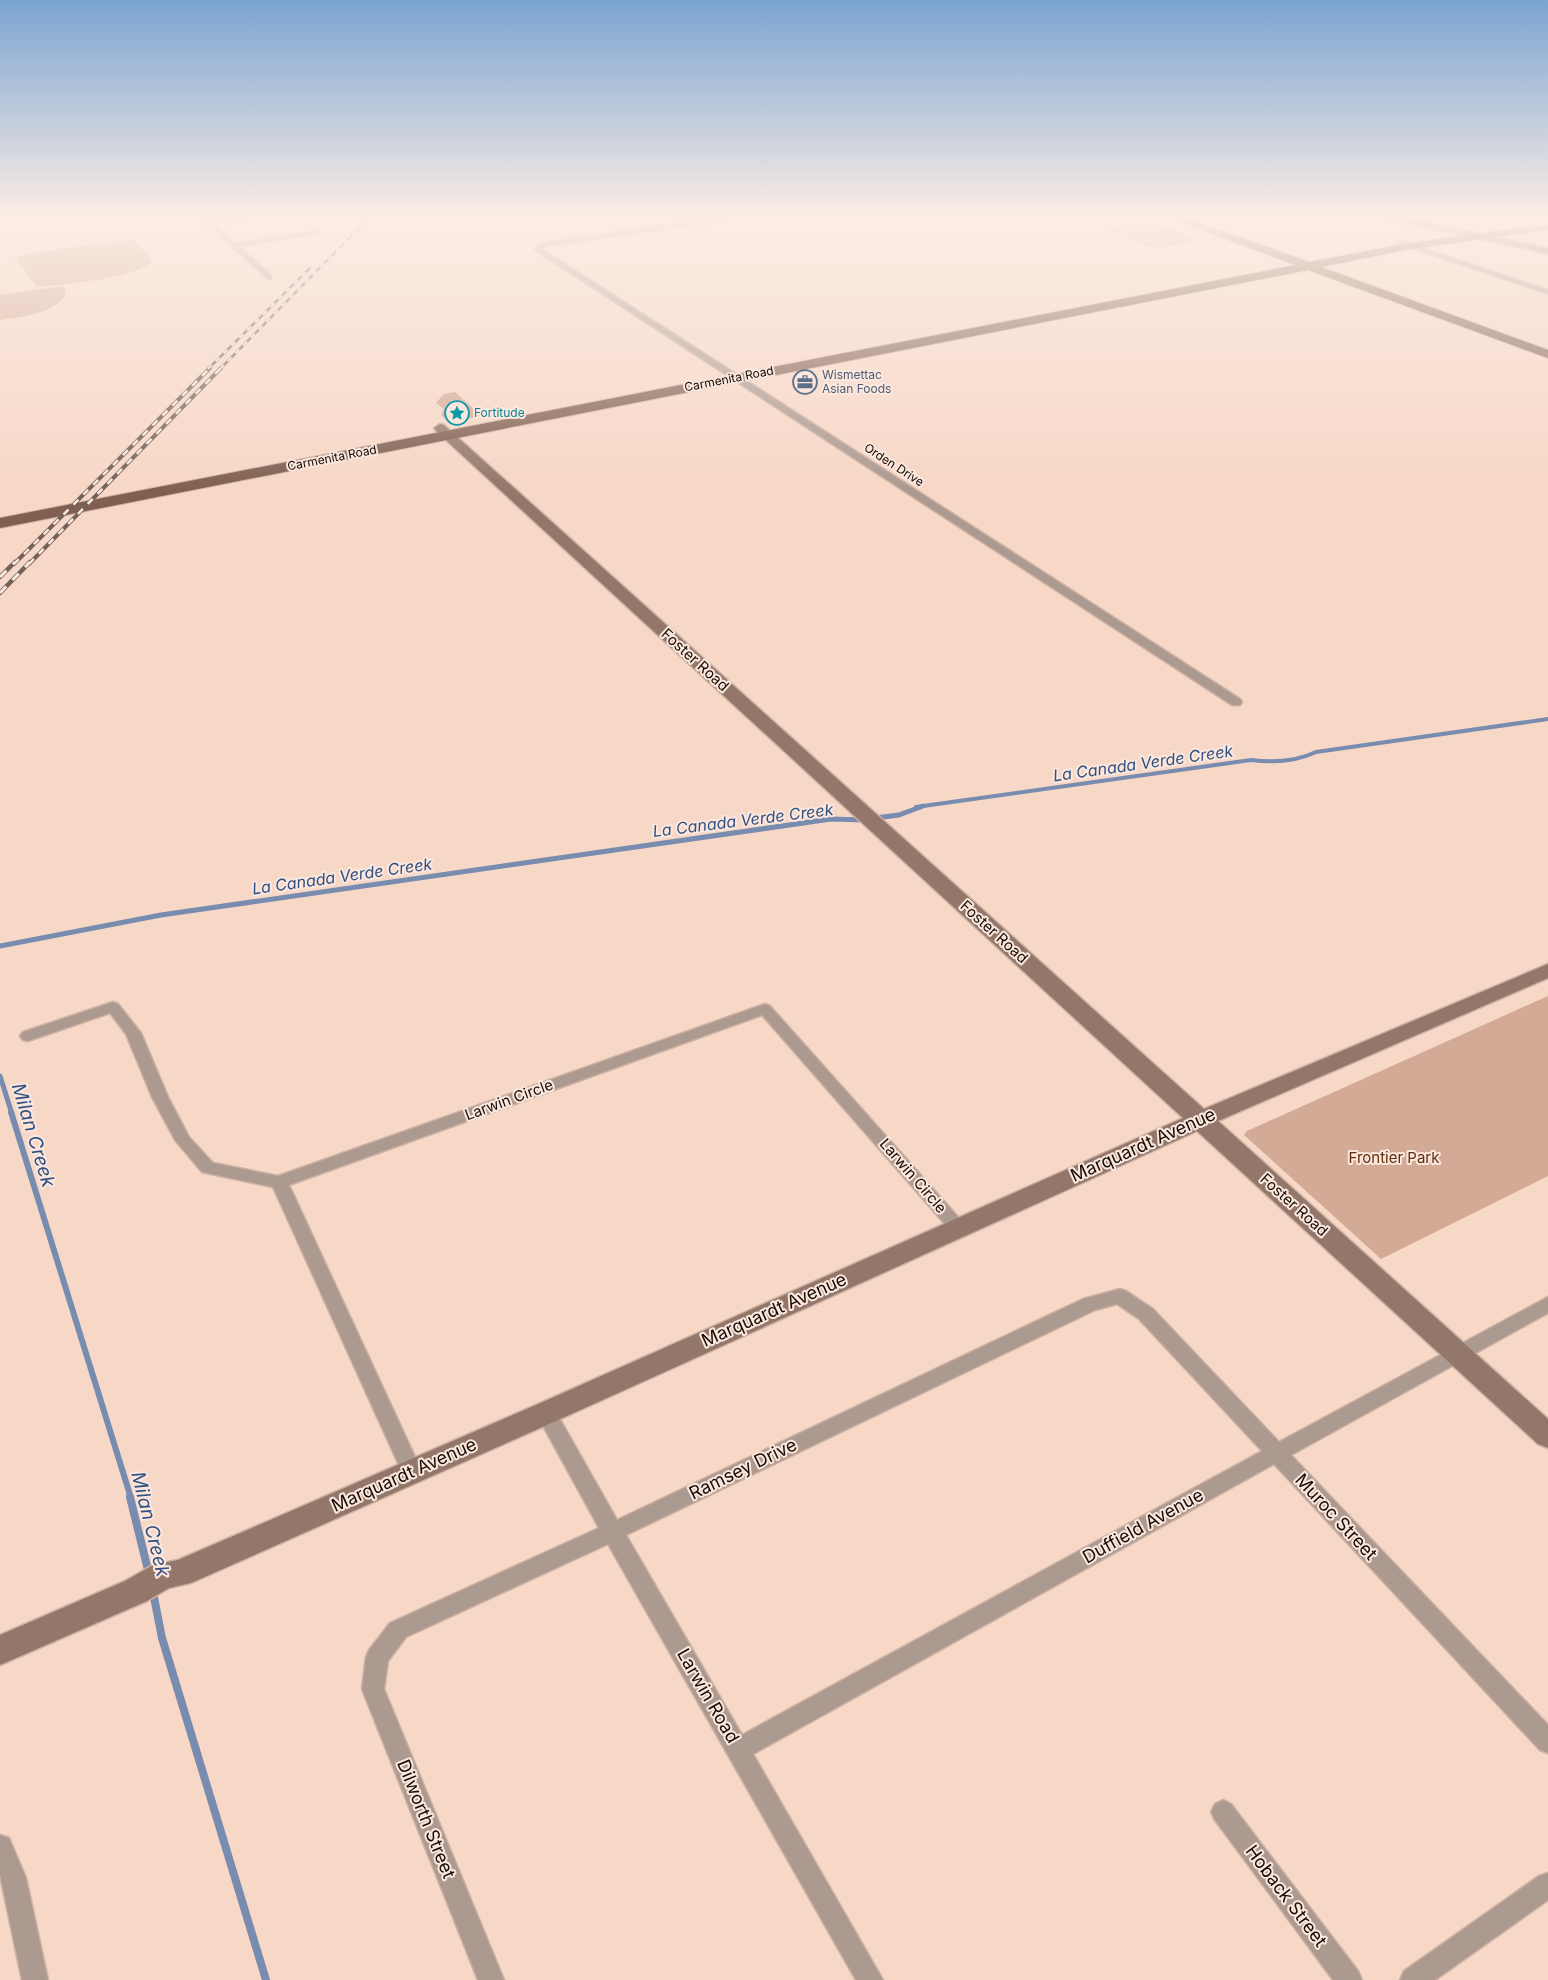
<svg xmlns="http://www.w3.org/2000/svg" width="1548" height="1980" font-family="Inter,sans-serif">
<style>
.green{fill:#d3aa95}
.lines{fill:none;stroke-linecap:round;stroke-linejoin:round}
.stream-far3{stroke:#778caf;stroke-width:4}
.stream-far2{stroke:#778caf;stroke-width:5}
.stream-far1{stroke:#778caf;stroke-width:6}
.stream{stroke:#778caf;stroke-width:8}
.building{fill:#d7c3a8;stroke:#b09c82}
.street-casing{stroke:#ceb2a3;stroke-width:3}
.secondary-casing{stroke:#ceb2a3;stroke-width:3}
.primary-casing{stroke:#ceb2a3;stroke-width:2}
.street{fill:#ac9990;fill-rule:evenodd}
.secondary{fill:#93776b;fill-rule:evenodd}
.primary{fill:#805f50;fill-rule:evenodd}
.rail-far2-casing{stroke:#756257;stroke-width:2.5}
.rail-far1-casing{stroke:#756257;stroke-width:4}
.rail-casing{stroke:#756257;stroke-width:4.5}
.rail-far2{stroke:#fbe7dd;stroke-width:2;stroke-dasharray:5.5;stroke-linecap:butt}
.rail-far1{stroke:#fbe7dd;stroke-width:2.5;stroke-dasharray:7;stroke-linecap:butt}
.rail{stroke:#fbe7dd;stroke-width:3;stroke-dasharray:9;stroke-linecap:butt}
.labels{text-anchor:middle;stroke-width:4;stroke-linejoin:round;paint-order:stroke}
.far-service-label{font-size:12px;fill:#4e5e75;stroke:#fbe7dd;text-anchor:start}
.far-street-label{font-size:12px;fill:#160c06;stroke:#fbe7dd}
.far-culture-label{font-size:12px;fill:#0d838f;stroke:#fbe7dd;text-anchor:start}
.street-label{font-size:15px;fill:#160c06;stroke:#fbe7dd}
.park-label{font-size:15px;fill:#622d0b;stroke:#fbe7dd}
.water-label{font-size:16px;font-style:italic;fill:#325080;stroke:#fbe7dd}
.near-street-label{font-size:18px;fill:#160c06;stroke:#fbe7dd}
.near-water-label{font-size:19px;font-style:italic;fill:#325080;stroke:#fbe7dd}
</style>
<rect width="100%" height="100%" fill="#f7d7c6"/>
<!-- green -->
<g class="green">
<path d="M133,239L152,261C137,279 62,284 37,287L15,258L26,254Z"/>
<path d="M62,286L66,291L65,296C52,314 21,317 0,320V295Z"/>
<path d="M455,392L475,410L481,409L484,412L483,415C470,418 452,425 441,415L444,409L436,403L444,394Z"/>
<polygon points="1548,996 1548,1176 1381,1259 1244,1135 1247,1131"/>
</g>
<g class="lines">
<!-- stream-far3 -->
<path class="stream-far3" d="M916,807L1251,760C1274,763 1295,762 1316,752L1548,719"/>
<!-- stream-far2 -->
<g class="stream-far2">
<polyline points="875,818 899,815 923,806"/>
<polyline points="0,946 161,915 831,819 865,820"/>
<polyline points="0,1076 12,1114"/>
</g>
<!-- stream-far1 -->
<polyline class="stream-far1" points="11,1112 131,1498"/>
<!-- stream -->
<g class="stream">
<polyline points="130,1497 149,1574"/>
<polyline points="153,1592 162,1638 266,1980"/>
</g>
</g>
<!-- building -->
<polygon class="building" points="1148,222 1196,240 1155,247 1108,229"/>
<g class="lines">
<!-- street casing -->
<g class="street-casing">
<g id="street">
<polygon points="196,214 203,214 211,222 272,214 289,214 215,225 234,243 316,231 319,233 238,246 271,275 271,279 268,279"/>
<polygon points="750,214 772,214 548,246 542,249 1240,699 1242,702 1240,705 1232,705 535,250 537,246 547,242 707,218"/>
<polygon points="1398,241 1402,241 1548,290 1548,294 1398,243"/>
<polygon points="113,1002 118,1004 141,1033 168,1097 189,1137 213,1163 278,1176 765,1004 770,1006 967,1227 964,1232 958,1233 952,1232 762,1015 289,1185 422,1472 419,1478 412,1481 405,1478 402,1472 273,1187 202,1172 175,1140 152,1097 126,1034 110,1013 28,1041 23,1040 20,1036 23,1032"/>
<path d="M1120,1289L1126,1291L1153,1309L1279,1442L1548,1297V1313L1291,1455L1548,1725V1753L1540,1750L1274,1464L753,1754L883,1980H856L608,1544L406,1637L388,1661L384,1689L504,1980H478L362,1689L366,1657L369,1650L390,1623L599,1528L536,1413L539,1407L546,1405L553,1407L617,1520L1083,1299ZM1117,1304L1139,1319L1262,1451L742,1735L626,1535L1095,1310Z"/>
<polygon points="1223,1800 1231,1804 1358,1971 1362,1980 1333,1980 1215,1820 1211,1812 1215,1804"/>
<polygon points="0,1835 9,1838 26,1878 48,1980 22,1980 0,1875"/>
<polygon points="1548,1873 1548,1900 1435,1980 1400,1980 1404,1971 1539,1876"/>
</g>
</g>
<!-- secondary casing -->
<g class="secondary-casing">
<g id="secondary">
<polygon points="1371,214 1388,214 1548,248 1548,254 1376,217"/>
<polygon points="440,424 444,425 1204,1109 1548,964 1548,978 1218,1121 1548,1419 1548,1448 1538,1444 1197,1131 556,1421 191,1583 169,1588 147,1601 0,1665 0,1635 125,1581 153,1565 178,1560 536,1405 1183,1118 436,431 434,428"/>
</g>
</g>
<!-- primary casing -->
<g class="primary-casing">
<polygon id="primary" points="1162,214 1176,214 1309,262 1410,243 1548,224 1548,230 1410,249 1321,267 1548,350 1548,358 1308,270 0,528 0,518 1296,265 1163,216"/>
</g>
<!-- street -->
<use href="#street" class="street"/>
<!-- secondary -->
<use href="#secondary" class="secondary"/>
<!-- primary -->
<use href="#primary" class="primary"/>
<!-- rail-far2 casing -->
<g class="rail-far2-casing">
<g id="rail-far2">
<polyline points="208,369 310,268"/>
<polyline points="220,369 373,214"/>
</g>
</g>
<!-- rail-far1 casing -->
<g class="rail-far1-casing">
<g id="rail-far1">
<polyline points="14,564 210,368"/>
<polyline points="29,564 221,368"/>
</g>
</g>
<!-- rail casing -->
<g class="rail-casing">
<g id="rail">
<polyline points="0,577 15,562"/>
<polyline points="0,593 30,562"/>
</g>
</g>
<!-- rail-far2 -->
<use href="#rail-far2" class="rail-far2"/>
<!-- rail-far1 -->
<use href="#rail-far1" class="rail-far1"/>
<!-- rail -->
<use href="#rail" class="rail"/>
</g>
<!-- sky -->
<linearGradient id="sky" x2="0" y2="1"><stop stop-color="#7ba4d1"/><stop offset="0.44" stop-color="#fbede5"/><stop offset="1" stop-color="#fbede5" stop-opacity="0"/></linearGradient>
<rect width="1548" height="491" fill="url(#sky)"/>
<!-- icons -->
<defs>
<g id="office-ring" transform="scale(1.25)"><circle r="9.5" fill="#fbe7dd" stroke="#5c6f8a" stroke-width="1.5"/><path d="M-6-3h4V-5.5h4V-3h4V5H-6ZM-1-4.5V-3h2v-1.5ZM-6 0V1H6V0Z" fill="#5c6f8a"/></g>
<g id="sight-ring" transform="scale(1.25)"><circle r="9.5" fill="#fbe7dd" stroke="#0f9aa8" stroke-width="1.5"/><path d="M0-6L1.8-2.2L6-1.7L2.9 1.2L3.7 5.4L0 3.3L-3.7 5.4L-2.9 1.2L-6-1.7L-1.8-2.2Z" fill="#0f9aa8"/></g>
</defs>
<g fill-rule="evenodd">
<use href="#office-ring" x="805" y="382"/>
<use href="#sight-ring" x="457" y="413"/>
</g>
<g class="labels">
<!-- far-service labels -->
<g class="far-service-label">
<text x="822" y="379">Wismettac<tspan x="822" dy="14">Asian Foods</tspan></text>
</g>
<!-- far-street labels -->
<g class="far-street-label">
<text transform="translate(729 379) rotate(-11)" y="4">Carmenita Road</text>
<text transform="translate(332 458) rotate(-11)" y="4">Carmenita Road</text>
<text transform="translate(894 465) rotate(33)" y="4">Orden Drive</text>
</g>
<!-- far-culture labels -->
<g class="far-culture-label">
<text x="474" y="417">Fortitude</text>
</g>
<!-- street labels -->
<g class="street-label">
<text transform="translate(695 660) rotate(42)" y="5">Foster Road</text>
<text transform="translate(994 932) rotate(42)" y="5">Foster Road</text>
<text transform="translate(509 1100) rotate(-20)" y="5">Larwin Circle</text>
<text transform="translate(913 1176) rotate(49)" y="5">Larwin Circle</text>
<text transform="translate(1294 1205) rotate(42)" y="5">Foster Road</text>
</g>
<!-- park labels -->
<g class="park-label">
<text x="1394" y="1163">Frontier Park</text>
</g>
<!-- water labels -->
<g class="water-label">
<text transform="translate(1143 763) rotate(-8)" y="6">La Canada Verde Creek</text>
<text transform="translate(743 820) rotate(-7)" y="6">La Canada Verde Creek</text>
<text transform="translate(342 876) rotate(-8)" y="6">La Canada Verde Creek</text>
</g>
<!-- near-street labels -->
<g class="near-street-label">
<text transform="translate(1143 1145) rotate(-24)" y="6">Marquardt Avenue</text>
<text transform="translate(774 1310) rotate(-24)" y="6">Marquardt Avenue</text>
<text transform="translate(743 1469) rotate(-26)" y="6">Ramsey Drive</text>
<text transform="translate(404 1475) rotate(-24)" y="6">Marquardt Avenue</text>
<text transform="translate(1336 1517) rotate(47)" y="6">Muroc Street</text>
<text transform="translate(1143 1526) rotate(-29)" y="6">Duffield Avenue</text>
<text transform="translate(708 1696) rotate(60)" y="6">Larwin Road</text>
<text transform="translate(426 1819) rotate(68)" y="6">Dilworth Street</text>
<text transform="translate(1286 1896) rotate(53)" y="6">Hoback Street</text>
</g>
<!-- near-water labels -->
<g class="near-water-label">
<text transform="translate(34 1135) rotate(73)" y="7">Milan Creek</text>
<text transform="translate(151 1524) rotate(76)" y="7">Milan Creek</text>
</g>
</g>
</svg>
